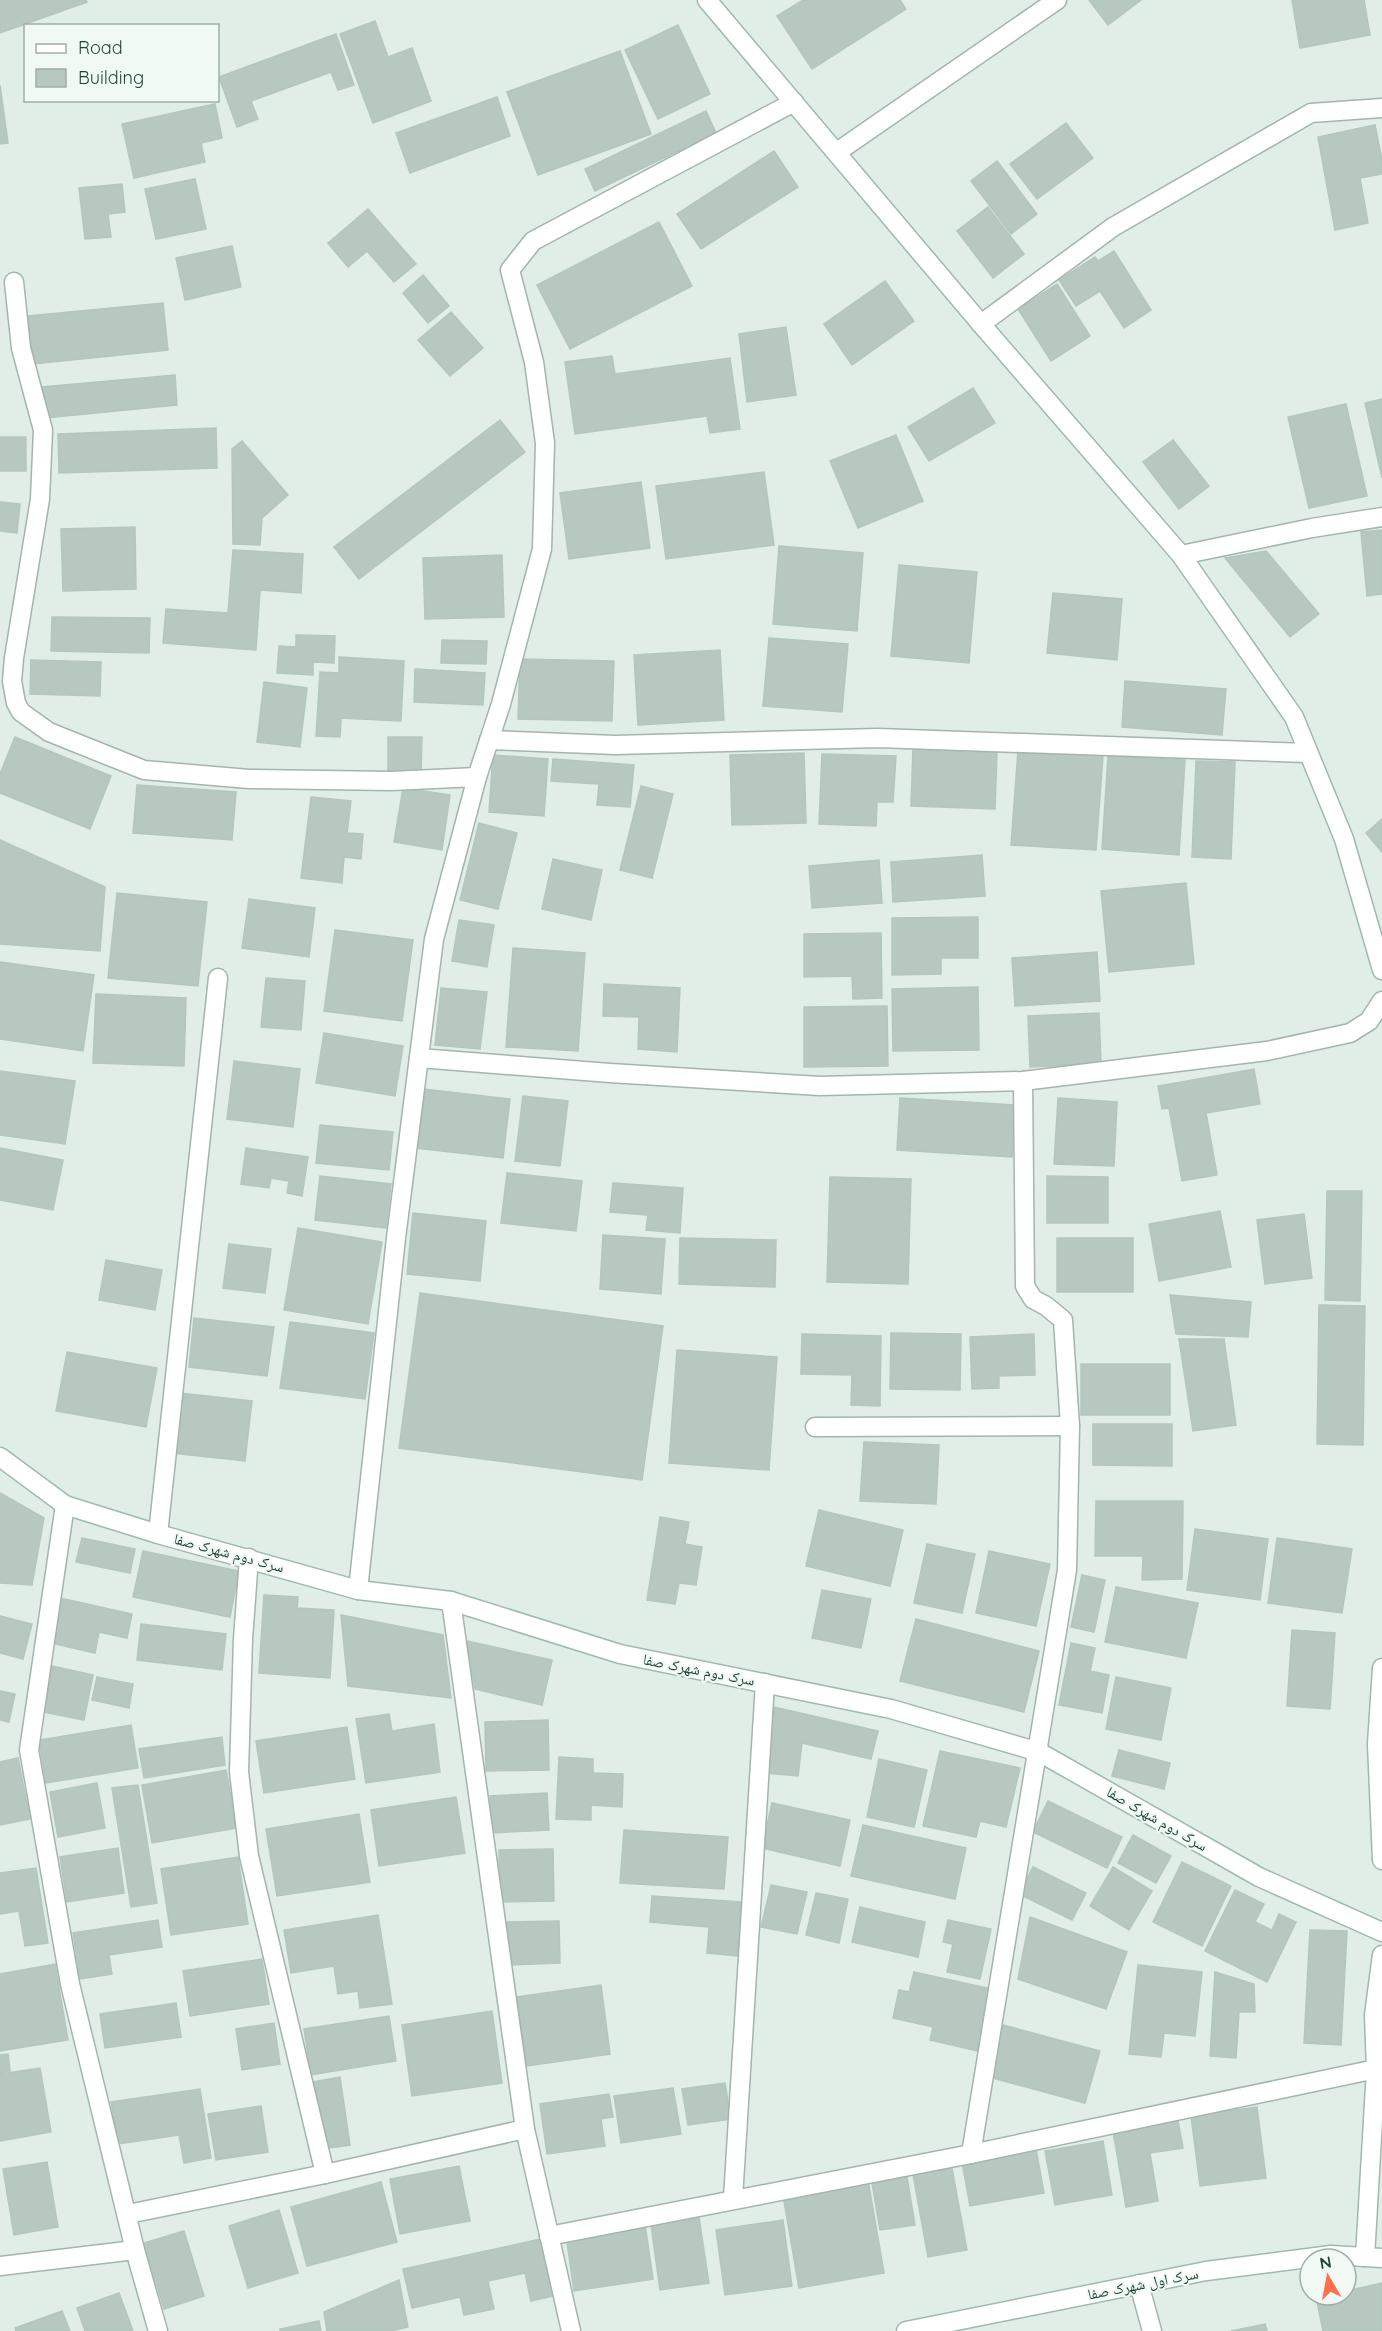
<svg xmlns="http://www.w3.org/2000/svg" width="1382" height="2331" font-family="Quicksand,'Noto Naskh Arabic',sans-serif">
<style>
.building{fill:#b6c8c0;stroke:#b2c7be;stroke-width:1.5}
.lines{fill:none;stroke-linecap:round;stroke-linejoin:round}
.street-casing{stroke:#a3b5ae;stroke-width:21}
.secondary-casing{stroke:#9ebaaf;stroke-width:21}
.street{stroke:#fff;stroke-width:18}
.secondary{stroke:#fff;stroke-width:18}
.labels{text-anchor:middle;stroke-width:4.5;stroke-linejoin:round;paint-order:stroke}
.street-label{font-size:15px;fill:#1f3f35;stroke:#f1f9f5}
</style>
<rect width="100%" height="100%" fill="#e1ede7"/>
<!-- building -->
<g class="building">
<polygon points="0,0 86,0 87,2 0,33"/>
<polygon points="803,0 900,0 906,9 812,69 777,16"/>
<polygon points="1089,0 1141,0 1108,25"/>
<polygon points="1292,0 1364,0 1370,35 1300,48"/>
<polygon points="375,21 388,57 412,48 431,101 373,123 340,34"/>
<polygon points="678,25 710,94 658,119 625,50"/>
<polygon points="336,34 354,85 338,90 331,72 251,101 258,119 237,127 219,77"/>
<polygon points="620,51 651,134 538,175 507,92"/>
<polygon points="0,85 8,143 0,144"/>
<polygon points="497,97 510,136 410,173 396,133"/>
<polygon points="215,104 222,138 201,143 205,162 134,178 122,124"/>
<polygon points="706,111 716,133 595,191 585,169"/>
<polygon points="1066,123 1093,158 1037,199 1010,164"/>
<polygon points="1375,125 1382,160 1382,174 1360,178 1368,223 1335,230 1318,137"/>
<polygon points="774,151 798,187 701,249 677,214"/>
<polygon points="997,161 1037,214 1011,234 971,181"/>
<polygon points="195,179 206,229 156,239 145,189"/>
<polygon points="122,184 125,212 108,214 111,237 85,239 79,188"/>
<polygon points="988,207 1024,254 993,278 957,231"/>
<polygon points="368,209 416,264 394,282 367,251 348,267 328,243"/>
<polygon points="659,222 692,286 570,349 537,285"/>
<polygon points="232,246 241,287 185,300 176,258"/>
<polygon points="1114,251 1151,310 1124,328 1100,291 1076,306 1059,280 1095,257 1098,261"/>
<polygon points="423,275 449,306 428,323 403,293"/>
<polygon points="885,281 914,321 852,365 824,324"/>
<polygon points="1057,284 1090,336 1051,361 1018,309"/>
<polygon points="163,303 168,350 33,364 28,316"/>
<polygon points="451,312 483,348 450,376 418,340"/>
<polygon points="786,327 796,395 747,402 739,334"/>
<polygon points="612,356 615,374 730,358 740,429 710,433 707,416 575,434 565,362"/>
<polygon points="175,375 177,405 45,418 42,387"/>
<polygon points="973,388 995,423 929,461 908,427"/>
<polygon points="1382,399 1382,478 1365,403"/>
<polygon points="1346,404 1367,496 1309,508 1288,417"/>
<polygon points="500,420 525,452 359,579 334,547"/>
<polygon points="216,428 217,468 59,473 58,434"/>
<polygon points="896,435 923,501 858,528 830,461"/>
<rect x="0" y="437" width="26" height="34"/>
<polygon points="1173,440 1209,486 1179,509 1143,462"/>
<polygon points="242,441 288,495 262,518 260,545 233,544 232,449"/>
<polygon points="764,472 774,545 666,559 656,486"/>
<polygon points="641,482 650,548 569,559 560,493"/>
<polygon points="0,502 20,504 17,533 0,531"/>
<polygon points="135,527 136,589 63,591 61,529"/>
<polygon points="1382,530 1382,594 1367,596 1361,532"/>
<polygon points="779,546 863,553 857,631 773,624"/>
<polygon points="233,550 303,554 301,593 260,590 256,650 163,643 166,609 228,613"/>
<polygon points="1266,551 1319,614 1290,637 1225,558"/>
<polygon points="502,555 504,617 425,619 423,558"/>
<polygon points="899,565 977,572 969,663 891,656"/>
<polygon points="1053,593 1122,599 1117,660 1047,653"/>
<polygon points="52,617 150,618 149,653 51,651"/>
<polygon points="296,635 335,636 334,663 313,662 313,675 277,673 279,646 296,647"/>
<polygon points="769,638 848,644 842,712 763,706"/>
<polygon points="442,640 487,641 486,664 441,663"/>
<polygon points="720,650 724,720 638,725 634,655"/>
<polygon points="339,657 404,661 401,721 341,718 340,737 316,736 320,672 339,673"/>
<polygon points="520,659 614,661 612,721 518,719"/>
<polygon points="31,660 101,662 100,696 30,694"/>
<polygon points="415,669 485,673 483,705 414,702"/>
<polygon points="1125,681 1226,689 1222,735 1122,727"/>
<polygon points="264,682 307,688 300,747 257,742"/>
<polygon points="15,737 111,776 90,829 0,793 0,774"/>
<polygon points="388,737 422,737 421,776 388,776"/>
<polygon points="913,748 997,751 995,809 911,806"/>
<polygon points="1018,750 1103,756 1096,850 1011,845"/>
<polygon points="804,753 806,823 732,825 730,755"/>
<polygon points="822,754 896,756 893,802 877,802 876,826 819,824"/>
<polygon points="493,755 548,759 544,816 489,812"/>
<polygon points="1108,756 1185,760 1179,855 1102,849"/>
<polygon points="553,759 634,765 630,807 597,805 599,784 551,781"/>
<polygon points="1196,761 1235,762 1231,859 1192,857"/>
<polygon points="137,785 236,792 232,840 133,833"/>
<polygon points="641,786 673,794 652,878 620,870"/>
<polygon points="403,788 450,795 442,850 394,842"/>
<polygon points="311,797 351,801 347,833 363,834 361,859 344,857 342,883 301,878"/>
<polygon points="1382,819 1382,852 1366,833"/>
<polygon points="479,823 517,833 498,909 460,900"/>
<polygon points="0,840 105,887 100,951 0,944"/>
<polygon points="982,855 985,896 893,902 891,862"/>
<polygon points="553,859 602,870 591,920 542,909"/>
<polygon points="879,860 882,903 812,908 809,866"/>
<polygon points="1186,883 1194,964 1109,972 1101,891"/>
<polygon points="117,893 207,902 198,986 108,978"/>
<polygon points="249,899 315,908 309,957 242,948"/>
<polygon points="978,917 978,958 941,958 941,974 892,975 892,918"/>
<polygon points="459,920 494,925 487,967 452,961"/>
<polygon points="335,930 413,940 402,1021 324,1011"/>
<polygon points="881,933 882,998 853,999 852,976 804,977 804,934"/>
<polygon points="513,948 585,953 578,1051 506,1047"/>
<polygon points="1097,952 1100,1001 1015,1006 1012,958"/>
<polygon points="0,962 94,975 83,1051 0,1039"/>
<polygon points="266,978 305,981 301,1030 261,1027"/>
<polygon points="604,984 680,988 677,1052 638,1049 639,1017 603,1016"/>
<polygon points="978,987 979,1050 893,1051 892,989"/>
<polygon points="441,988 487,992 480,1049 435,1045"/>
<polygon points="96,994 186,998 184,1066 93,1063"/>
<polygon points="887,1006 888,1066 804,1067 804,1007"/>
<polygon points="1099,1013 1101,1064 1030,1067 1028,1016"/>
<polygon points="324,1033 403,1046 395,1096 316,1083"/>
<polygon points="234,1061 300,1069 293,1127 227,1119"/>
<polygon points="1254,1069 1260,1104 1206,1113 1217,1175 1182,1181 1169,1108 1162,1109 1158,1086"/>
<polygon points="0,1071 75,1081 65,1144 0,1135"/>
<polygon points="423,1089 510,1099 503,1158 416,1148"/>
<polygon points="523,1096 568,1101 560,1166 515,1161"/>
<polygon points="900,1098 1015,1105 1012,1157 897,1150"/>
<polygon points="1058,1098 1117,1102 1114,1166 1054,1164"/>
<polygon points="320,1125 393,1132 389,1170 316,1163"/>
<polygon points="0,1148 63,1160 53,1210 0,1200"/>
<polygon points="246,1148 308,1157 302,1196 287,1193 289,1181 271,1178 269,1188 241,1184"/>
<polygon points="507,1173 582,1181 576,1231 501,1223"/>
<polygon points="320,1176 391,1184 386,1228 315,1220"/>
<polygon points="1047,1176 1108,1177 1108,1223 1047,1223"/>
<polygon points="830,1177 911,1179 908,1284 827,1282"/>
<polygon points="613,1183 683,1188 680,1233 646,1230 648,1215 610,1212"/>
<polygon points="1327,1191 1362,1191 1360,1301 1325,1300"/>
<polygon points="1220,1211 1231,1267 1159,1281 1149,1224"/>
<polygon points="413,1213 486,1221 480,1281 407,1274"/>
<polygon points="1304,1214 1312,1278 1265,1284 1257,1220"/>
<polygon points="298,1228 382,1242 368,1324 284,1310"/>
<polygon points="603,1235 665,1239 661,1294 600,1289"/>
<polygon points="680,1238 776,1240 775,1287 679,1284"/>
<rect x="1057" y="1238" width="76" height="54"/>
<polygon points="229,1244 271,1249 265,1293 223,1288"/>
<polygon points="106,1260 162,1270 155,1310 99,1300"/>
<polygon points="420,1293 663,1326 642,1480 399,1448"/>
<polygon points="1170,1295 1251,1302 1248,1337 1176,1334"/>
<polygon points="1319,1305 1365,1306 1363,1445 1317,1444"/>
<polygon points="194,1318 274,1327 267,1376 189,1367"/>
<polygon points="290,1322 374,1333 365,1399 280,1388"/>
<polygon points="891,1333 961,1334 960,1390 890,1389"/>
<polygon points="802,1334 881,1336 880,1406 851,1405 852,1375 801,1374"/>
<polygon points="1034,1334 1035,1375 999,1376 999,1388 972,1389 970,1337"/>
<polygon points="1179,1339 1224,1339 1236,1425 1193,1431"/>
<polygon points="677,1350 777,1357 769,1470 669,1463"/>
<polygon points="67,1352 157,1368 146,1427 56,1411"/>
<rect x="1081" y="1364" width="89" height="51"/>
<polygon points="179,1393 252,1401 245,1461 172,1453"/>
<polygon points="1093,1424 1172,1424 1172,1466 1093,1465"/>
<polygon points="864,1442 939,1445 936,1504 860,1501"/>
<polygon points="0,1493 44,1518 32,1585 0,1583"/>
<polygon points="1096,1501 1183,1501 1182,1579 1142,1580 1143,1556 1095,1556"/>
<polygon points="819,1510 903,1530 890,1586 806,1566"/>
<polygon points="660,1517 689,1522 685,1544 702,1547 696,1585 679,1583 675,1604 647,1600"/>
<polygon points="1195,1529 1268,1539 1260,1600 1187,1590"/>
<polygon points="82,1538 135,1549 130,1573 76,1562"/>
<polygon points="1277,1538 1352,1549 1342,1613 1268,1603"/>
<polygon points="927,1544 975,1554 962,1613 914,1603"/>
<polygon points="143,1551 239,1571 230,1617 133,1597"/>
<polygon points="989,1551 1050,1564 1036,1626 976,1613"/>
<polygon points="1082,1575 1105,1580 1094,1632 1071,1627"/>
<polygon points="1116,1587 1198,1603 1186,1658 1105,1642"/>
<polygon points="822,1590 871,1599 861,1648 812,1638"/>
<polygon points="264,1595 298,1597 297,1608 334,1610 330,1678 259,1673"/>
<polygon points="60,1598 132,1614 127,1638 99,1632 95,1653 51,1643"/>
<polygon points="341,1615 443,1635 451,1698 348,1686"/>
<polygon points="0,1616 32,1624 23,1659 0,1653"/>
<polygon points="916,1619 1039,1651 1024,1712 900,1681"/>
<polygon points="141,1624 226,1634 222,1670 137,1660"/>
<polygon points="1292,1630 1335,1633 1330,1709 1287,1706"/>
<polygon points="467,1641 552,1660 542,1705 475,1689"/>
<polygon points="1071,1643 1095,1648 1090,1671 1109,1675 1102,1713 1059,1705"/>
<polygon points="52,1666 93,1675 84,1720 43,1712"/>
<polygon points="97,1677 133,1684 129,1708 92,1700"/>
<polygon points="1116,1677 1171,1688 1161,1740 1106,1729"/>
<polygon points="0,1691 15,1694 9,1722 0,1720"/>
<polygon points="774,1707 878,1731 871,1759 802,1743 798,1776 766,1773"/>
<polygon points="389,1714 392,1731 434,1724 440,1772 366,1783 356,1719"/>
<polygon points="548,1720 549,1770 486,1771 485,1722"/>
<polygon points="131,1725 138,1768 46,1783 39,1740"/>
<polygon points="347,1727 355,1779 264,1793 256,1741"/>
<polygon points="222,1737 225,1765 144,1778 139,1749"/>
<polygon points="1119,1750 1170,1763 1164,1789 1112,1776"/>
<polygon points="940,1751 1020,1768 1006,1827 980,1821 976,1837 923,1826"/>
<polygon points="559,1757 593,1759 593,1773 623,1774 622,1807 591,1805 591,1820 556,1819"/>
<polygon points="18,1758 30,1819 0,1825 0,1762"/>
<polygon points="879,1759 927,1770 914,1827 867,1817"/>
<polygon points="226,1770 237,1828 152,1843 142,1785"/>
<polygon points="97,1783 105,1828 58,1837 50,1792"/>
<polygon points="138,1785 157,1903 131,1907 112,1788"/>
<polygon points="547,1793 549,1830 491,1833 490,1796"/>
<polygon points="456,1797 465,1853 379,1866 371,1810"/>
<polygon points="1048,1801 1122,1837 1107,1868 1033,1832"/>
<polygon points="772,1803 850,1820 840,1866 762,1848"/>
<polygon points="359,1814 370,1882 277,1896 266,1829"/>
<polygon points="863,1825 966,1848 955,1899 851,1876"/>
<polygon points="624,1830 728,1837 724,1889 620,1883"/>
<polygon points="1133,1835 1171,1856 1156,1883 1118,1863"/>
<polygon points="118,1848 124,1893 67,1902 60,1857"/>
<polygon points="553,1849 554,1901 499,1902 499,1850"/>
<polygon points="238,1857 248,1924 171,1935 161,1869"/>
<polygon points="1182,1862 1231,1886 1202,1946 1153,1922"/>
<polygon points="1033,1867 1086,1893 1072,1920 1019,1894"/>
<polygon points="1113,1867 1152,1891 1129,1930 1090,1906"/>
<polygon points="36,1868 48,1943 25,1946 19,1911 0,1914 0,1873"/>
<polygon points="771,1885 807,1892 797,1934 761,1927"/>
<polygon points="1235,1890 1264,1904 1255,1922 1272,1930 1279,1914 1296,1922 1267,1982 1205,1951"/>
<polygon points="816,1893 848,1899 839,1943 806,1935"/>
<polygon points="652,1896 742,1902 738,1956 707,1953 709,1927 650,1922"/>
<polygon points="860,1907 925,1922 918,1957 852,1942"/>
<polygon points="378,1915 392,2004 360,2008 358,1991 338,1994 334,1966 291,1973 284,1930"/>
<polygon points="1030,1917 1127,1952 1106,2009 1018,1979"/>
<polygon points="158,1920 162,1947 109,1955 112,1974 80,1979 73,1933"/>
<polygon points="948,1920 991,1929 980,1979 947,1972 953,1944 943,1942"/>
<polygon points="559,1921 560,1963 506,1965 505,1922"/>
<polygon points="1310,1930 1347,1931 1341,2045 1304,2043"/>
<polygon points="262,1959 269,2004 190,2016 183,1971"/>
<polygon points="55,1964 68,2040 0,2051 0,1974"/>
<polygon points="1138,1965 1202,1972 1195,2036 1164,2033 1161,2057 1129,2054"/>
<polygon points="914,1972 992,1989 978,2051 930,2040 933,2027 893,2018 899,1990 909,1992"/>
<polygon points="1215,1972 1254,1984 1255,2012 1239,2012 1236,2058 1210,2056"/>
<polygon points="601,1985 610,2054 527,2066 517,1997"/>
<polygon points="176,2003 181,2037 105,2048 100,2014"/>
<polygon points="492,2011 502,2083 412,2096 402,2025"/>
<polygon points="389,2016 396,2061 311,2075 304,2029"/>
<polygon points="274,2023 280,2064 242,2070 236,2029"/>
<polygon points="1003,2025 1100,2051 1085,2103 989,2077"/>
<polygon points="8,2054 10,2071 0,2073 0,2055"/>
<polygon points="40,2068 51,2132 0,2141 0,2074"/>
<polygon points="340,2077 350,2145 322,2149 312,2082"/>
<polygon points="725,2083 731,2119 688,2125 682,2089"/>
<polygon points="673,2088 681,2134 621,2143 614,2096"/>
<polygon points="200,2089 211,2158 184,2163 179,2135 118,2144 111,2102"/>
<polygon points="609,2094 613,2117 601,2119 605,2146 547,2154 540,2104"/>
<polygon points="261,2106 268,2152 216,2160 208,2114"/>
<polygon points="1257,2107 1266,2178 1200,2186 1191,2116"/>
<polygon points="1178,2121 1183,2148 1150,2153 1158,2201 1126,2207 1113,2131"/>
<polygon points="1103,2141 1112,2195 1055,2205 1045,2151"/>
<polygon points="1036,2149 1044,2193 970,2206 962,2162"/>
<polygon points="47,2162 58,2227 14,2235 3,2169"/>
<polygon points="951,2163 967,2250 928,2257 912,2169"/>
<polygon points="459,2166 470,2221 400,2234 390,2179"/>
<polygon points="906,2171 915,2225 880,2230 871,2177"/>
<polygon points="868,2180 884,2273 799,2288 783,2195"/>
<polygon points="381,2182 397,2242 307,2266 291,2207"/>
<polygon points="279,2210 298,2273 248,2288 229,2226"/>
<polygon points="698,2211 709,2283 660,2290 650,2218"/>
<polygon points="783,2220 792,2286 725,2295 716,2230"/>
<polygon points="645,2224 653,2279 574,2291 566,2235"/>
<polygon points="184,2231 204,2296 164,2309 144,2243"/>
<polygon points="541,2239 553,2296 531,2301 525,2273 488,2281 494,2309 464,2315 460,2297 412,2308 403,2269"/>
<polygon points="399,2280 408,2327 391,2331 327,2331 324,2312"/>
<polygon points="1382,2283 1382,2331 1323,2331 1316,2297 1346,2295 1346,2291"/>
<polygon points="119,2293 133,2331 85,2331 77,2308"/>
<polygon points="62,2311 70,2331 16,2331 15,2328"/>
<polygon points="319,2321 321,2331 280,2331 280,2329"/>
<polygon points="1265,2324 1267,2331 1231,2331"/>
</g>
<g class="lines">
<!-- street casing -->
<g class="street-casing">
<g id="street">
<polyline points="837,152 1057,0"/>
<polyline points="14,282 21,348 43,430 40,499 14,658 12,681 16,703 21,712 49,732 144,770 249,779 391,781 477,777"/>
<polyline points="981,324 1113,227 1311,113 1382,108"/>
<polyline points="1181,555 1312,528 1382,517"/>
<polyline points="489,740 615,745 878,738 1308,753"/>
<polyline points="419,1058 610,1073 820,1086 1023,1081 1267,1051 1350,1033 1369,1021 1382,1001"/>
<polyline points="815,1427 1070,1426"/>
<polyline points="65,1505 29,1750 70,1984 135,2250 158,2331"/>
<polyline points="158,1534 218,978"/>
<polyline points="249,1558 243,1639 239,1772 249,1856 325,2174"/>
<polyline points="358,1590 396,1238 434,939 477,777 501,704 542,549 545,443 534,362 510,270 533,241 794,102"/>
<polyline points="451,1601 525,2129 571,2331"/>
<polyline points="971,2154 1067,1570 1070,1426 1063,1320 1046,1306 1033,1299 1025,1286 1023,1081"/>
<polyline points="733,2199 765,1683"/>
<polyline points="128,2214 325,2174 525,2129"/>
<polyline points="549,2236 971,2154 1376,2069"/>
<polyline points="0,2266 135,2250"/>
<polyline points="1139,2284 1152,2331"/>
</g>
</g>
<!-- secondary casing -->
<g class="secondary-casing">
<g id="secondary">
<polyline points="707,0 981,324 1181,555 1294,717 1344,839 1382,970"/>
<polyline points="0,1457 65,1505 158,1534 358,1590 451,1601 620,1654 891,1709 1039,1752 1259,1877 1382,1932"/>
<polyline points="1382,1668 1377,1744 1382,1860"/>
<polyline points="1365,2257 1376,2069 1374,2015 1382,1955"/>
<polyline points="906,2331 1206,2271 1331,2255 1382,2258"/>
</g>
</g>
<!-- street -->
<use href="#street" class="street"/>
<!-- secondary -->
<use href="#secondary" class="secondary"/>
</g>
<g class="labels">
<!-- street labels -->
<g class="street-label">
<text transform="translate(229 1553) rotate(15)" y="5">سرک دوم شهرک صفا</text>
<text transform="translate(699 1670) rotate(11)" y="5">سرک دوم شهرک صفا</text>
<text transform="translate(1157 1819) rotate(30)" y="5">سرک دوم شهرک صفا</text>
<text transform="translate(1143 2284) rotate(-11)" y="5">سرک اول شهرک صفا</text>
</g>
</g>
<!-- legend -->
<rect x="24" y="24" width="195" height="78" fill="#f1f9f5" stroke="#9dafa8" stroke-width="1.5"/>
<rect x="36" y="44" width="30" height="9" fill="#ffffff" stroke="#9dafa8" stroke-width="1.5"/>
<text x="78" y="54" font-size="18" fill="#1f3f35">Road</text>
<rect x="36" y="69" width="30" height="18" fill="#b6c8c0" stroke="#9dafa8" stroke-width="1.5"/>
<text x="78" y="84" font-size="18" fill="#1f3f35">Building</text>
<!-- north arrow -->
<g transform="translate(1328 2277) rotate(350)"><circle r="28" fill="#f1f9f5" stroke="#9dafa8" stroke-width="1.5"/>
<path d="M0-4.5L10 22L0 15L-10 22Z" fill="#ff714c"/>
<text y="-9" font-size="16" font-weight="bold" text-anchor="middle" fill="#1f3f35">N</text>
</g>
</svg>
